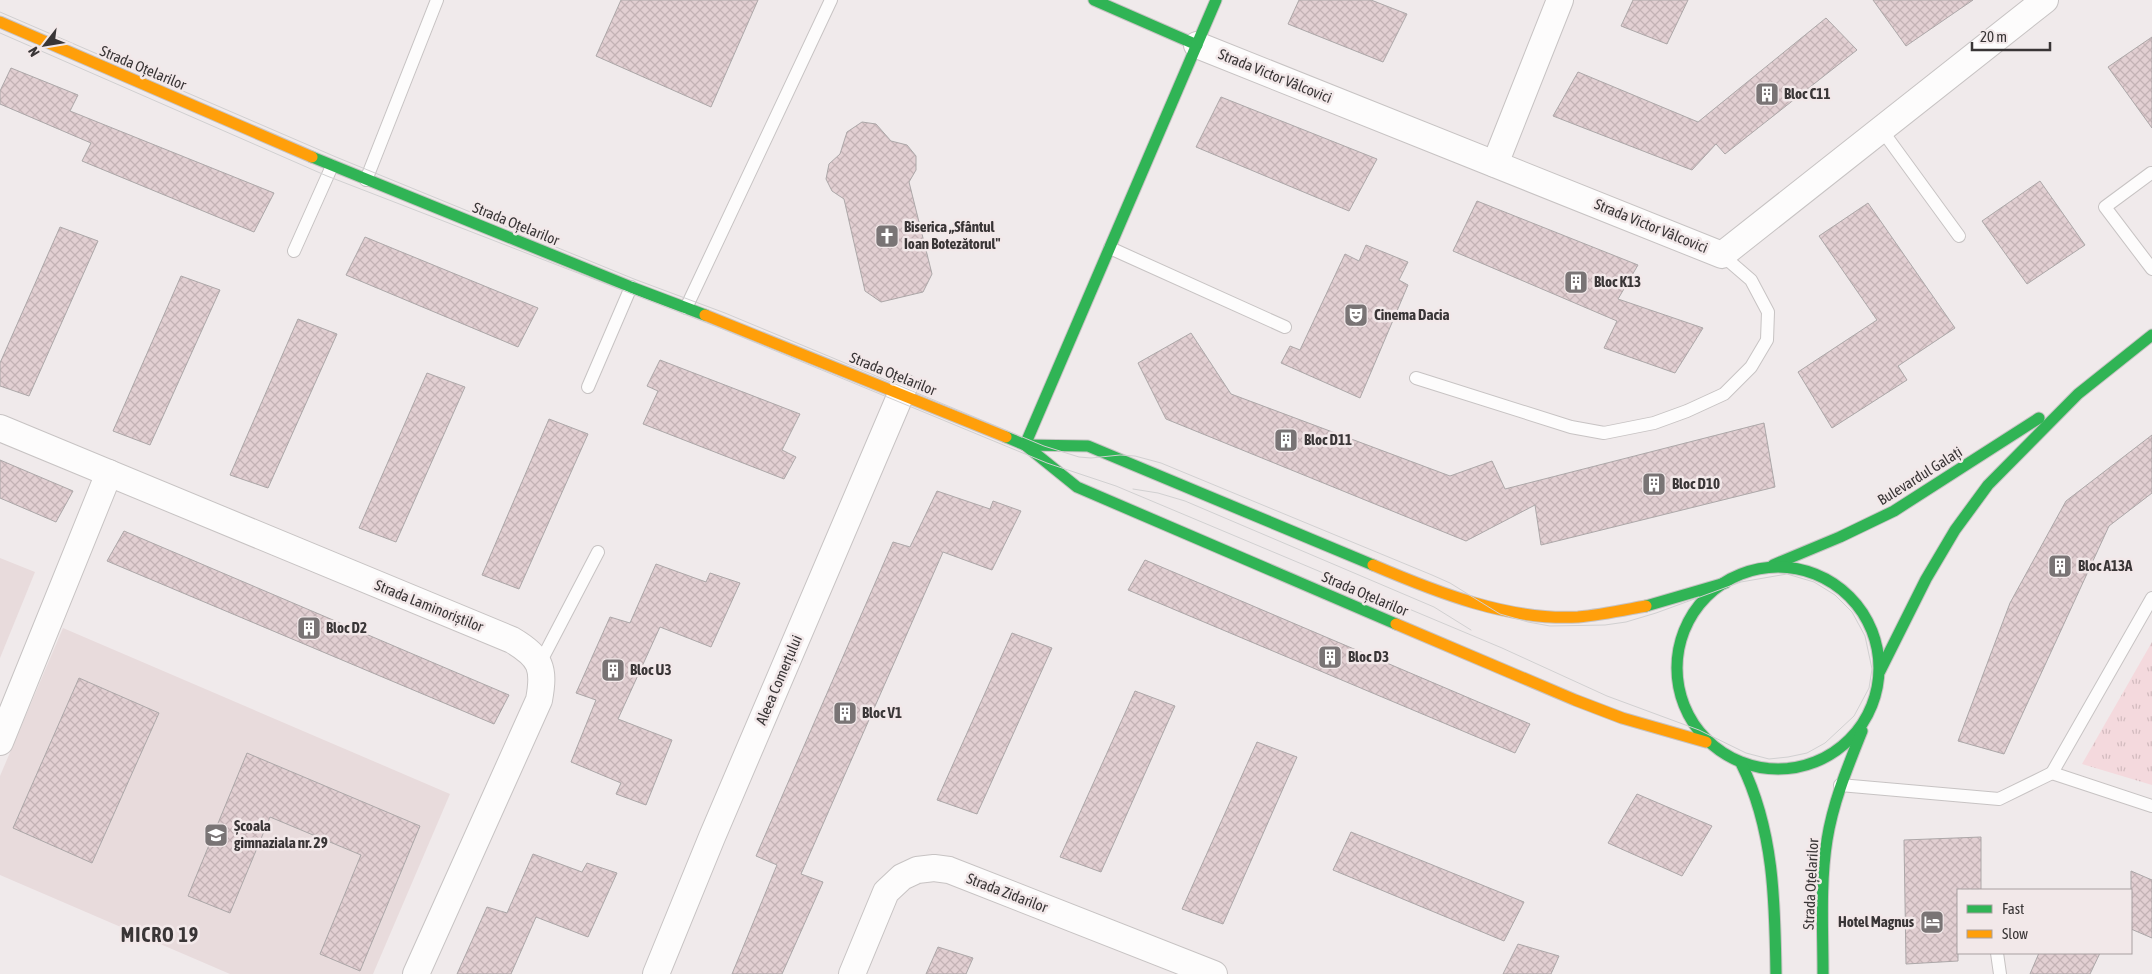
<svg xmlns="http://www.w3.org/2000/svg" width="2152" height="974" font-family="'Asap Condensed',sans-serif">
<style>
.built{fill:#e8dbdc}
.grass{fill:url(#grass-tufts)}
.building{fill:url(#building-cross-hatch);stroke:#aca7a8}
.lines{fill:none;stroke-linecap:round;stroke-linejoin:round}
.lane-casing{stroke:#c7c3c3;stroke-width:14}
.street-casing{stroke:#c7c3c3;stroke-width:28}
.fast-casing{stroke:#c7c3c3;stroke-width:13}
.slow-casing{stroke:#c7c3c3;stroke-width:13}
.lane{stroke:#fdfcfc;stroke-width:12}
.street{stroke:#fdfcfc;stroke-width:26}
.fast{stroke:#30b455;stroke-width:11}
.slow{stroke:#ff9f0a;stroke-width:11}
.tram{stroke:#d1d0d1;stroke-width:1}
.labels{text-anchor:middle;stroke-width:5;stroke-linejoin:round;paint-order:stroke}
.street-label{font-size:15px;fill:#393536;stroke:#f2e8e9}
.poi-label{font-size:15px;font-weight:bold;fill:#393536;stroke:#f2e8e9;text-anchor:start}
.district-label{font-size:20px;font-weight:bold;letter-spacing:1px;fill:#393536;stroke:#f2e8e9}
</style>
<defs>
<pattern id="grass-tufts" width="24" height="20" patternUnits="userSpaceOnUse" patternTransform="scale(1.25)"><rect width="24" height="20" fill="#f4d9dd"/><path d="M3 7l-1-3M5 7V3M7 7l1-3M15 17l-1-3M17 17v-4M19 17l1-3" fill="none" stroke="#d2bbbe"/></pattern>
<pattern id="building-cross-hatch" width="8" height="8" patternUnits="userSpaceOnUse" patternTransform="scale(1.25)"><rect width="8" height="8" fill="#e2cfd2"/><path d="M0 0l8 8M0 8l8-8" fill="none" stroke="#c3b2b5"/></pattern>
</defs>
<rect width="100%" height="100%" fill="#f0eaeb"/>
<!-- built -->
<g class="built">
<polygon points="0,558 35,572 0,658"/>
<polygon points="63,628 450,794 373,974 230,974 0,875 0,776"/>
</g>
<!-- grass -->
<polygon class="grass" points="2152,642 2152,785 2082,764"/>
<!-- building -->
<g class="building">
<polygon points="621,0 758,0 711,107 596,56"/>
<polygon points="1299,0 1371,0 1407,14 1383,62 1288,24"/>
<polygon points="1633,0 1688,0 1667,44 1621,26"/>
<polygon points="1873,0 1973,0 1906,46"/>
<polygon points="1826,18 1857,50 1725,154 1716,144 1692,170 1553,116 1578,72 1698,122"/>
<polygon points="2152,37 2152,128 2108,67"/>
<polygon points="11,68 78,95 70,111 274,193 254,232 82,161 91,143 0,104 0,91"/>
<polygon points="1221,97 1377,159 1349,211 1196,147"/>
<polygon points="862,122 876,124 891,141 907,145 916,156 916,170 909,182 932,274 923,292 881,302 865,291 844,199 832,191 826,179 829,164 840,154 847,132"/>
<polygon points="2040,181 2085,245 2027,284 1982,221"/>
<polygon points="1477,201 1638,265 1618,299 1703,328 1675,373 1604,348 1617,321 1453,251"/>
<polygon points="1868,203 1955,328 1898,366 1907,380 1832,428 1798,372 1877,320 1819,236"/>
<polygon points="60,227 98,241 29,396 0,386 0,363"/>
<polygon points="365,237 538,308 518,347 346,275"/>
<polygon points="1366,245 1408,262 1399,280 1408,285 1360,398 1281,363 1290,346 1300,350 1345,254 1359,261"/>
<polygon points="181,276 220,290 150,445 113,431"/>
<polygon points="298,319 337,334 268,488 230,475"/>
<polygon points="1191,333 1231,394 1450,476 1492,461 1505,489 1764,423 1775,487 1541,545 1535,505 1466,541 1166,419 1138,363"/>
<polygon points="660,360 800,414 782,450 796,457 784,479 643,424 658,391 647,386"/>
<polygon points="427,373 465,387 396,542 359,528"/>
<polygon points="549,419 588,434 519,589 482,575"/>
<polygon points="2152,435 2152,493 2109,526 2004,754 1958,741 2010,603 2066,501"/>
<polygon points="0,460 73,491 56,522 0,498"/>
<polygon points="937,491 990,509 993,501 1021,511 992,570 943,552 801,874 823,882 782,974 732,974 777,865 756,856 893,542 910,547"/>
<polygon points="124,531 509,695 494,724 107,561"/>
<polygon points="1145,560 1530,724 1515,753 1128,590"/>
<polygon points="656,564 706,582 710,573 740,583 711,647 660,627 618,719 672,740 646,805 616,794 621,783 571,762 596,700 576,693 610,617 630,623"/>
<polygon points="1012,633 1052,648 977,814 937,800"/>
<polygon points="79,678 159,713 92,863 13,828"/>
<polygon points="1135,691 1175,706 1101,872 1060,857"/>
<polygon points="1257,742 1297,757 1223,924 1182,909"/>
<polygon points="247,753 420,826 360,971 320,954 361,855 270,817 230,913 188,896"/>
<polygon points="1637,794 1712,826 1682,876 1608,843"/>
<polygon points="1351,832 1524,902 1504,941 1333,870"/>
<polygon points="1981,837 1981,890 1958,890 1958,961 1906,964 1904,840"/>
<polygon points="533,854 582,872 587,863 617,873 588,937 536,917 511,974 457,974 487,907 507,913"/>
<polygon points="2131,871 2152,880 2152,938 2131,929"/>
<polygon points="1518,944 1559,956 1551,974 1503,974"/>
<polygon points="938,947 973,958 966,974 926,974"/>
<polygon points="2039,953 2100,953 2090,974 2030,974"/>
</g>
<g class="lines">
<!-- lane casing -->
<g class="lane-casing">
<g id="lane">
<polyline points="1881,129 1959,236"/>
<polyline points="2151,173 2105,207 2152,269"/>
<polyline points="366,180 437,0"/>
<polyline points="1110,248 1285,327"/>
<polyline points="294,251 332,166"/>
<polyline points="686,308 831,0"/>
<polyline points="1416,378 1571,427 1604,433 1654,423 1687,411 1724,394 1751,367 1767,340 1768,312 1751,280 1722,255"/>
<polyline points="588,387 631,287"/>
<polyline points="2152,598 2052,773 2152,806"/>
<polyline points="540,663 598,552"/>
<polyline points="1840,785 1999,799 2052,773"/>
<polyline points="1997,953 2000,974"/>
</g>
</g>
<!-- street casing -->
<g class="street-casing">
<g id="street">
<polyline points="1197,45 1722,255 2045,0"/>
<polyline points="1495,164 1560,0"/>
<path d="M0,428L512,640C541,657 545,668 539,700L416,974"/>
<polyline points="0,742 109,473"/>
<polyline points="656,974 712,837 904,387"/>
<polyline points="852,974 886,892 902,877 917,870 934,868 949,870 1214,974"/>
</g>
</g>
<!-- fast casing -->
<g class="fast-casing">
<g id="fast">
<polyline points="1094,0 1197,45"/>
<polyline points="312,157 631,287 705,315"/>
<polyline points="1006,437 1025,445 1077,487 1396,624"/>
<polyline points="1025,445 1088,446 1373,565"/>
<polyline points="1025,445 1216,0"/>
<polyline points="1773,565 1840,537 1894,511 2039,418"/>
<circle cx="1778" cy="668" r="101"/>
<polyline points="1646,606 1725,583"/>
<polyline points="1880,671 1926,579 1955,530 1988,485 2078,394 2152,335"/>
<path d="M1741,763C1774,829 1775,902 1776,974"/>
<path d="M1823,974C1823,930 1820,884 1827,840C1833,802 1848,766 1862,731"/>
</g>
</g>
<!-- slow casing -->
<g class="slow-casing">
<g id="slow">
<polyline points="0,22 312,157"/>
<polyline points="705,315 1006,437"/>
<path d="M1373,565C1436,592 1509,621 1578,617C1601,615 1624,610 1646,606"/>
<polyline points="1396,624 1575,700 1622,718 1706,742"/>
</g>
</g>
<!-- lane -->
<use href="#lane" class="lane"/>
<!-- street -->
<use href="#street" class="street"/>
<!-- fast -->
<use href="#fast" class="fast"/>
<!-- slow -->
<use href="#slow" class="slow"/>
<!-- tram -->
<g class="tram">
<polyline points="0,12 336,157 634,279 725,313 1044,446 1079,457 1091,458 1120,455 1135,456 1161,463 1432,575 1450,583 1500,614 1528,622 1550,626 1605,625 1626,622 1656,613 1741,582 1787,574 1814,582 1835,595 1852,612 1865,636 1872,669 1869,688 1854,716 1825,743 1807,753 1788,757 1769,759 1746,753 1699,730 1607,696 1502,648 1116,486 1047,463 720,328 327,176 0,33"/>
<polyline points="1133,489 1158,493 1185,501 1434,607 1471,630"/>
</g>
</g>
<!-- icons -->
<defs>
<g id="building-square" transform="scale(1.25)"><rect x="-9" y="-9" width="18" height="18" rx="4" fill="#797475" stroke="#f2e8e9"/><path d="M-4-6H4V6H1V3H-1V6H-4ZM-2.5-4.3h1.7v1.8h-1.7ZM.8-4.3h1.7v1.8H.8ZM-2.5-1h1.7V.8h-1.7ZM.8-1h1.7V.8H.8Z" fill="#fff"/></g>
<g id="church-square" transform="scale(1.25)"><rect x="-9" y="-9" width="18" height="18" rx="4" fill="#797475" stroke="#f2e8e9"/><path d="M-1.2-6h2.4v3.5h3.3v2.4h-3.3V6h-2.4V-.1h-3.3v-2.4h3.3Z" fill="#fff"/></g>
<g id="theatre-square" transform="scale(1.25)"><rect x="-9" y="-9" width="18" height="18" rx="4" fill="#797475" stroke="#f2e8e9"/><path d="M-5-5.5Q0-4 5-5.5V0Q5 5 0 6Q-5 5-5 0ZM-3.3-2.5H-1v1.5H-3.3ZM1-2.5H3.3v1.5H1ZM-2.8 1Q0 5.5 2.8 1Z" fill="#fff"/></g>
<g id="school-square" transform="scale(1.25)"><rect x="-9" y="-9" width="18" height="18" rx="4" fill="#797475" stroke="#f2e8e9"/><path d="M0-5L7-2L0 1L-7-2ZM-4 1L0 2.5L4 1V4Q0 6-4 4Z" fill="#fff"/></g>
<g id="hotel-square" transform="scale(1.25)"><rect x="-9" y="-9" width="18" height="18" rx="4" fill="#797475" stroke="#f2e8e9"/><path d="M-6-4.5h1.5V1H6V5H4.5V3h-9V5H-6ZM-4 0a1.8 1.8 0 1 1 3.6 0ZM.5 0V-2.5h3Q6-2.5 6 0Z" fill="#fff"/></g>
</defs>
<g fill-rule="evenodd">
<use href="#building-square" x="1767" y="94"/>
<use href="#church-square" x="887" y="236"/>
<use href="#building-square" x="1576" y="282"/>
<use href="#theatre-square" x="1356" y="315"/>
<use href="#building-square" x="1286" y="440"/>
<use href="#building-square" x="1654" y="484"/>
<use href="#building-square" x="2060" y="566"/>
<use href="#building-square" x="309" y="628"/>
<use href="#building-square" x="1330" y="657"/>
<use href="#building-square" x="613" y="670"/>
<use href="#building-square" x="845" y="713"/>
<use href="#school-square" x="216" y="835"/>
<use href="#hotel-square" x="1932" y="922"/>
</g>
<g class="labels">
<!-- street labels -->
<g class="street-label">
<text transform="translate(143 68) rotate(23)" y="5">Strada Oțelarilor</text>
<text transform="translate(1275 76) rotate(22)" y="5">Strada Victor Vâlcovici</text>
<text transform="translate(516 224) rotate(22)" y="5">Strada Oțelarilor</text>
<text transform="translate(1651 226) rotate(22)" y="5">Strada Victor Vâlcovici</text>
<text transform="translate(893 374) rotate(22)" y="5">Strada Oțelarilor</text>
<text transform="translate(1920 476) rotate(-32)" y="5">Bulevardul Galați</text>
<text transform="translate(1365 594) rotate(23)" y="5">Strada Oțelarilor</text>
<text transform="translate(429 606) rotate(22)" y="5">Strada Laminoriștilor</text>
<text transform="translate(779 680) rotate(-67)" y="5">Aleea Comerțului</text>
<text transform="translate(1811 884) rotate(-87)" y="5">Strada Oțelarilor</text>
<text transform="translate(1007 893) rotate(21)" y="5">Strada Zidarilor</text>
</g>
<!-- poi labels -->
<g class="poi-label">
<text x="1784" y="99">Bloc C11</text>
<text x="904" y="232">Biserica „Sfântul<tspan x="904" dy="17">Ioan Botezătorul"</tspan></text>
<text x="1594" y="287">Bloc K13</text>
<text x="1374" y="320">Cinema Dacia</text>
<text x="1304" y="445">Bloc D11</text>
<text x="1672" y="489">Bloc D10</text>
<text x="2078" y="571">Bloc A13A</text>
<text x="326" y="633">Bloc D2</text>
<text x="1348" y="662">Bloc D3</text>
<text x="630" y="675">Bloc U3</text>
<text x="862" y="718">Bloc V1</text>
<text x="234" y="831">Școala<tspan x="234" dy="17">gimnaziala nr. 29</tspan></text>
<text x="1914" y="927" text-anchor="end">Hotel Magnus</text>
</g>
<!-- district labels -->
<g class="district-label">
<text x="160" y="942">MICRO 19</text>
</g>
</g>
<!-- legend -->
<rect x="1957" y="889" width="175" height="65" fill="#f2e8e9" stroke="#a8a0a1"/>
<rect x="1967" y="905" width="25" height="8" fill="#30b455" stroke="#a8a0a1"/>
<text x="2002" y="914" font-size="15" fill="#393536">Fast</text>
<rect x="1967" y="930" width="25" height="8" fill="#ff9f0a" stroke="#a8a0a1"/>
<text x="2002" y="939" font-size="15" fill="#393536">Slow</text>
<!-- north arrow -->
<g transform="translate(45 45) rotate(239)" stroke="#f2e8e9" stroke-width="4" paint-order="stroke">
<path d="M0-4L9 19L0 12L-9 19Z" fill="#393536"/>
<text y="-8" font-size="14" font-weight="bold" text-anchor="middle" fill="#393536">N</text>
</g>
<!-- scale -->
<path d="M1972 42v8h78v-8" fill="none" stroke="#393536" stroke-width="2.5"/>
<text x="1980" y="42" font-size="15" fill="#393536" stroke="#f2e8e9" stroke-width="4" paint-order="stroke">20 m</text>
</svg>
